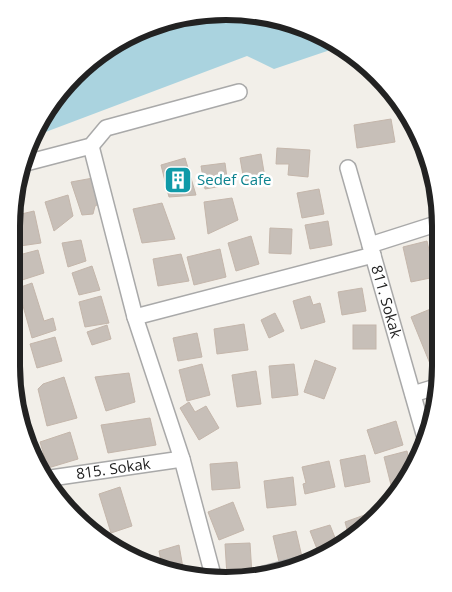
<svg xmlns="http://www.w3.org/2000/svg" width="452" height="592" font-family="'Open Sans',sans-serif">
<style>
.water{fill:#aad3df}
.building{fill:#c7bfb8;stroke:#c4b6ab}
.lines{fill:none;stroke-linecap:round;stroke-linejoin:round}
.street-casing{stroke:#a9a9a9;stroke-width:18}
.street{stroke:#fff;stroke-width:15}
.labels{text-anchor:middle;stroke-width:5;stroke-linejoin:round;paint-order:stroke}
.culture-label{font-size:15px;fill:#0d838f;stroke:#fff;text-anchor:start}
.street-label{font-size:15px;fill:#222;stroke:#fff}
.rim{fill:none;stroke:#222;stroke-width:6}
</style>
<rect width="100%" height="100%" fill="#f2efe9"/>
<!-- water -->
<polygon class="water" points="184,15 268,15 342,46 274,69 247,56 35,136 55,95 107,47"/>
<!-- building -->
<g class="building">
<polygon points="391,119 395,142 357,148 354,125"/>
<polygon points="277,148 310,150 308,177 288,175 289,164 276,164"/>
<polygon points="261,154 265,178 244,181 240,158"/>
<polygon points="185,158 196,195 169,197 161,165"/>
<polygon points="225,163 228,185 205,189 201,166"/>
<polygon points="93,178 101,203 95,206 93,214 82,215 71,182"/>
<polygon points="319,189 324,214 302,218 297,193"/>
<polygon points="68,195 73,216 54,231 45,202"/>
<polygon points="232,198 238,220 208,234 204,202"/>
<polygon points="162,203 175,239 142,243 133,209"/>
<polygon points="34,211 41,243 20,246 17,215"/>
<polygon points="328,221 332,245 310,249 305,225"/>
<polygon points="270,228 292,229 291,254 269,253"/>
<polygon points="251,236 259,264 236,271 228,243"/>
<polygon points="81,240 86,261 68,267 62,243"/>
<polygon points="427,241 435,277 411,282 403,247"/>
<polygon points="220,249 226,277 194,285 187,257"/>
<polygon points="38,250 44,273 19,281 15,265 15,256"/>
<polygon points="181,254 189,281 158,286 153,259"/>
<polygon points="92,266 100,290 79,295 72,273"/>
<polygon points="32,283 44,321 53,318 56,330 32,338 18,288"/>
<polygon points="362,288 366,311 342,315 338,292"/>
<polygon points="101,296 109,323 85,327 79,302"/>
<polygon points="310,296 313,305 320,303 325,322 301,329 293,301"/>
<polygon points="438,306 439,369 433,371 411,317"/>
<polygon points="275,313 284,331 269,338 261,320"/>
<polygon points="244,324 248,350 217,354 214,329"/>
<polygon points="107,325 111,339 92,345 87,332"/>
<rect x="353" y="325" width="23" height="24"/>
<polygon points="197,333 202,357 178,361 173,338"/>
<polygon points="55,337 62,361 37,368 30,344"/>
<polygon points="315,360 336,368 324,399 304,392"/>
<polygon points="202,364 210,395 187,401 179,370"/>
<polygon points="294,364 298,395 272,398 269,366"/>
<polygon points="256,371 261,404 237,407 232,375"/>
<polygon points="129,373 135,402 106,411 95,377"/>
<polygon points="64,377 77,418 47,426 38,389 43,384"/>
<polygon points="189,402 195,412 206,406 219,428 199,440 180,408"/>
<polygon points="150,418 156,445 108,453 101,425"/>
<polygon points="396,421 403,445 375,454 367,430"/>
<polygon points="70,432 78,459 48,468 40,442"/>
<polygon points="407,451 411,468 405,485 392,489 384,457"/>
<polygon points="365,455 370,482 345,487 340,460"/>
<polygon points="329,461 335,487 305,494 303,484 306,483 302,467"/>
<polygon points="237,462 240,488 212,490 210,464"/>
<polygon points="293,477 296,505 267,508 264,481"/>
<polygon points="120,487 132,526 111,533 99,494"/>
<polygon points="233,502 244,530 219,540 208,512"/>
<polygon points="78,506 85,526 68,510"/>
<polygon points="370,513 372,518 350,540 345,522"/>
<polygon points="330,525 339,548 319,554 310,531"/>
<polygon points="296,531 302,557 279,562 273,536"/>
<polygon points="250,543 252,575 227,576 225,544"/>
<polygon points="179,545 183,568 170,573 163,570 159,551"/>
</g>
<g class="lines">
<!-- street casing -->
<g class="street-casing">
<g id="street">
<polyline points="91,146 135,317 182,459 214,579"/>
<polyline points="22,164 91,146 106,128 239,92"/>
<path id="s1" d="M348,168L424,434"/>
<polyline points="370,245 439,223"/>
<polyline points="135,317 373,255"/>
<polyline points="413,394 439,386"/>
<path id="s2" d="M44,479L182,459"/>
<polyline points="253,577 303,564"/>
</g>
</g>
<!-- street -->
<use href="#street" class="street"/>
</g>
<!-- icons -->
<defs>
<g id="building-square" transform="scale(1.4375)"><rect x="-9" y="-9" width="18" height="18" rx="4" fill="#0f9aa8" stroke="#fff"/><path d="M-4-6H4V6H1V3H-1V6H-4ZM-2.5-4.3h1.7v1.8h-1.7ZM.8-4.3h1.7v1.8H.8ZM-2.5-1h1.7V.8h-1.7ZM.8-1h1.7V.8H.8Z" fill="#fff"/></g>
</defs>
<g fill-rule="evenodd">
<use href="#building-square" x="178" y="180"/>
</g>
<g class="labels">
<!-- culture labels -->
<g class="culture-label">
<text x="197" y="185">Sedef Cafe</text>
</g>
<!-- street labels -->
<g class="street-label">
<text dy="5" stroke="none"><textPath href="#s1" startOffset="139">811. Sokak</textPath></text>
<text dy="5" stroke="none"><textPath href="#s2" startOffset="70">815. Sokak</textPath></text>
</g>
</g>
<!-- crop -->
<path d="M0 0H452V592H0ZM226 20H226A206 206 0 0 1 432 226V366A206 206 0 0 1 226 572H226A206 206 0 0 1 20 366V226A206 206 0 0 1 226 20Z" fill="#fff" fill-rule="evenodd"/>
<path class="rim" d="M226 20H226A206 206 0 0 1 432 226V366A206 206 0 0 1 226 572H226A206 206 0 0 1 20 366V226A206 206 0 0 1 226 20Z"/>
</svg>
